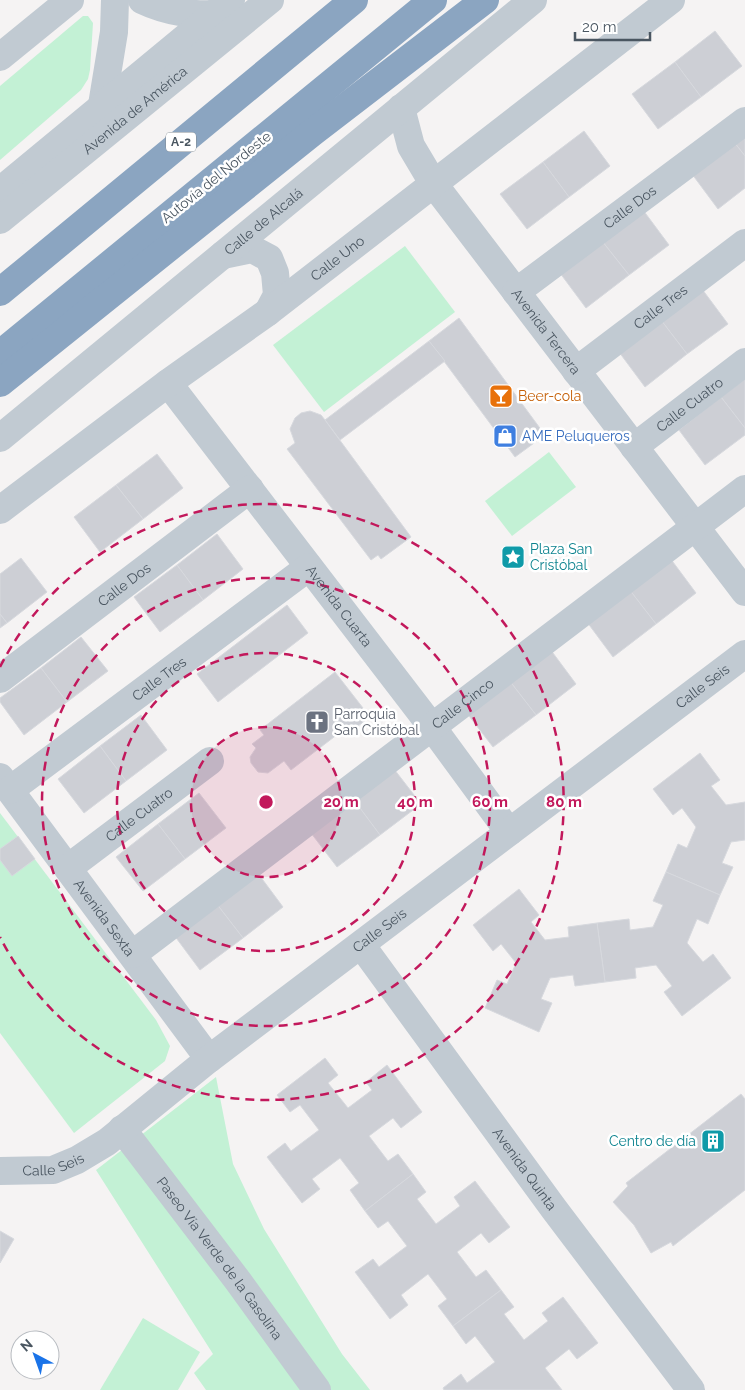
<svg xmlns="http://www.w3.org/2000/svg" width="745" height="1390" font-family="Raleway,sans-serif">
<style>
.green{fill:#c3f1d5}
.building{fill:#cdcfd5;stroke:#d7d9de}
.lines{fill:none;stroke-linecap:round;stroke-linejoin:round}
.minor{stroke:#c1cad2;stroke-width:28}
.motorway{stroke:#8ba5c1;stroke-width:28}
.ring{fill:none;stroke:#c2185b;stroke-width:2.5;stroke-dasharray:9 6}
.labels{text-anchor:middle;stroke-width:5;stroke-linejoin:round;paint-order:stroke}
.shield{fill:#fff;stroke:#808990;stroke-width:1}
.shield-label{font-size:12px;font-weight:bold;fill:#4a5661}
.street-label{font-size:14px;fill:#4a5661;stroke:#fff}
.food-label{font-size:14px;fill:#c56008;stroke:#fff;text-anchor:start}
.shop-label{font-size:14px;fill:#366cbe;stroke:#fff;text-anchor:start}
.culture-label{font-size:14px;fill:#0d838f;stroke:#fff;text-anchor:start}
.worship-label{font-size:14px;fill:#5b616d;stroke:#fff;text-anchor:start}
.centre{fill:#c2185b;stroke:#fff;stroke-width:2.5}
.ring-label{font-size:15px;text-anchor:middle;font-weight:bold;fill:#c2185b;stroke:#fff;stroke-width:5;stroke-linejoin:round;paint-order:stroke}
</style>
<rect width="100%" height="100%" fill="#f5f3f3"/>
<!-- green -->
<g class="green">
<polygon points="83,16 88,16 93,23 90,70 88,79 81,90 0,160 0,86"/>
<polygon points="405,246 455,312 324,412 273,345"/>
<polygon points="549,452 576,487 512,536 485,501"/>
<polygon points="0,813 156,1020 170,1046 165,1061 74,1133 0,1033"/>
<polygon points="216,1077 233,1164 264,1229 342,1354 370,1390 206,1390 194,1373 213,1354 96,1170"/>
<polygon points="143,1318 200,1352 178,1390 100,1390"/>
</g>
<!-- building -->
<g class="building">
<polygon points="715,31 742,66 701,97 675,62"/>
<polygon points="675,62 701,97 658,129 632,94"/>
<polygon points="584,131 610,166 569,197 543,162"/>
<polygon points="745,133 745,156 734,142"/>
<polygon points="734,142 745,156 745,188 718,209 692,174"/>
<polygon points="543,162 569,197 527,229 500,194"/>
<polygon points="643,210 669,245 629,275 602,241"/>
<polygon points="602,241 629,275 586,308 560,273"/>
<polygon points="702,289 728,324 687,354 661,320"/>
<polygon points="459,318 545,435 515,457 429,341"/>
<polygon points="661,320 687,354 645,387 619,352"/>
<polygon points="429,341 445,361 340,440 325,420"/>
<polygon points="745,379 745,428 721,397"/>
<polygon points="721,397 745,428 745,435 705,465 679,430"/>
<polygon points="310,411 321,415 325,420 411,537 381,559 378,555 371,560 287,449 295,443 290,429 295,418 301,413"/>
<polygon points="157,454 183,488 143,519 116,485"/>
<polygon points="116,485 143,519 100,552 74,517"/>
<polygon points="217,534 243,569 203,600 177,565"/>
<polygon points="21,558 47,592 7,623 0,614 0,574"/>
<polygon points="670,558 696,593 656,624 629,589"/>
<polygon points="177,565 203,600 160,632 134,597"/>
<polygon points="629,589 656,624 613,657 587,622"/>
<polygon points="287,605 308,633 218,702 197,674"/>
<polygon points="0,614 7,623 0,628"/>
<polygon points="81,637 108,671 67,702 41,668"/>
<polygon points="550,649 576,684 536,715 509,680"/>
<polygon points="41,668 67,702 24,735 0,702 0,698"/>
<polygon points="335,672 363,708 360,711 366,720 354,729 351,724 291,770 284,761 268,773 258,772 251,763 250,757 256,748 252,744 264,735 260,730"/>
<polygon points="509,680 536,715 493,747 466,712"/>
<polygon points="141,715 167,750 126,781 100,746"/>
<polygon points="100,746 126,781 84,813 58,779"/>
<polygon points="700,753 720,780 711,786 726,805 745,802 745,840 731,842 722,863 733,867 720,895 666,872 678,844 687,848 696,827 682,808 673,815 653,789"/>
<polygon points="394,769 421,804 380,835 354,800"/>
<polygon points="199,793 226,828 185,859 158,824"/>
<polygon points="354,800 380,835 337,867 311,833"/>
<polygon points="158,824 185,859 143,891 116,857"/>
<polygon points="18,836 35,859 12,876 0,860 0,849"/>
<polygon points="257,872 283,907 243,938 216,903"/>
<polygon points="666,872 720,895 708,924 697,919 687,943 703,962 713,954 731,978 682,1016 664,992 672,986 656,965 635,968 636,978 605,982 597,923 629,919 630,930 653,927 663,905 653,901"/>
<polygon points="519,889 539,915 531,922 545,940 569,937 568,927 597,923 605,982 575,986 573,975 550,978 541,999 552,1003 539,1032 485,1008 497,980 507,984 516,963 501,944 493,951 473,925"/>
<polygon points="216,903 243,938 200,970 174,935"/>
<polygon points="325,1058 338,1075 328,1083 348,1108 372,1090 366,1082 387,1065 422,1112 401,1128 393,1118 369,1136 388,1161 398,1154 413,1174 365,1211 350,1190 359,1183 340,1158 312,1179 320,1189 302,1203 267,1157 285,1143 291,1151 319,1130 300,1105 290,1112 277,1095"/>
<polygon points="741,1094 745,1099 745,1190 673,1246 671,1242 651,1253 634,1225 613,1202 628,1186 626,1183"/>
<polygon points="413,1174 426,1192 417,1199 436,1224 460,1206 454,1197 475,1181 510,1227 489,1243 481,1233 457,1252 476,1277 486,1270 501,1290 453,1326 438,1306 447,1299 428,1274 401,1295 408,1305 390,1319 355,1272 373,1259 379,1267 407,1246 388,1221 378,1228 365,1211"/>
<polygon points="0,1231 14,1239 0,1263"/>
<polygon points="501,1290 514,1307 504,1314 524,1340 548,1321 542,1313 563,1297 598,1343 577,1359 569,1349 545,1368 562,1390 444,1390 443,1388 461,1374 467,1383 495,1362 475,1336 466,1344 453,1326"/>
</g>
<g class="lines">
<!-- minor -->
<g class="minor">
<path d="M142,0C165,11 199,18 224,12"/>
<polyline points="0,57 70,0"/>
<polyline points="102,105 114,32 115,0"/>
<path id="s1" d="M401,108L411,146L433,183L745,592"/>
<polyline points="0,191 231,0"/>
<path id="s2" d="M0,220L270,0"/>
<polyline points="223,255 252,249 269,258 275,273 277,295 268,312"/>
<path id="s3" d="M516,292L745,121"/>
<path id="s4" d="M576,371L745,243"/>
<path id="s5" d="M168,383L432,727L509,832"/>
<path id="s6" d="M0,438L533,0"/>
<path id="s7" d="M634,447L745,362"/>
<path id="s8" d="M0,510L168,383L268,312L671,0"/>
<path id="s9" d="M0,679L250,489"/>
<path id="s10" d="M0,777L209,1059"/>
<path id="s11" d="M10,790L309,567"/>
<path id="s12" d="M68,868L210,761"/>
<path id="s13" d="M362,946L554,1209L691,1390"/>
<path id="s14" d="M133,954L745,489"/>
<path id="s15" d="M122,1129L238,1281L317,1390"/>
<path id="s16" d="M0,1171L53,1170L77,1160L107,1142L209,1059L745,654"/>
</g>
<!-- motorway -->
<g class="motorway">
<polyline points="0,292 354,0"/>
<polyline points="0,354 433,0"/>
<polyline points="0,383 313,132 485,0"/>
</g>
</g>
<!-- distance rings -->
<circle cx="266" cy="802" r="75" fill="#c2185b" fill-opacity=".12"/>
<g class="ring">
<circle cx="266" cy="802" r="75"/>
<circle cx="266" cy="802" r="149"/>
<circle cx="266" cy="802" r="224"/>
<path d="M0 667A298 298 0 1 1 0 937"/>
</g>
<!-- icons -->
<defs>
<g id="bar-square" transform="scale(1.25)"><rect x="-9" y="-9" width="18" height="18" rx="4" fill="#e8710a" stroke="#fff"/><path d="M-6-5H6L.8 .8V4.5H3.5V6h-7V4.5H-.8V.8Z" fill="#fff"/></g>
<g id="shop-square" transform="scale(1.25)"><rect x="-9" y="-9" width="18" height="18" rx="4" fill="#3f7fe0" stroke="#fff"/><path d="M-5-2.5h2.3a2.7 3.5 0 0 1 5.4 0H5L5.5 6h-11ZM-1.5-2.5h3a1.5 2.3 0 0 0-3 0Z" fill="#fff"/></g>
<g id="sight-square" transform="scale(1.25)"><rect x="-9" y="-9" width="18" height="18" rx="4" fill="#0f9aa8" stroke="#fff"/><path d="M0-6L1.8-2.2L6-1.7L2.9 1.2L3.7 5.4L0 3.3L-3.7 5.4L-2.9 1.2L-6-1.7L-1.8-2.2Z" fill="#fff"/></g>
<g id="church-square" transform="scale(1.25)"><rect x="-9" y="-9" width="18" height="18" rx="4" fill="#6b7280" stroke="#fff"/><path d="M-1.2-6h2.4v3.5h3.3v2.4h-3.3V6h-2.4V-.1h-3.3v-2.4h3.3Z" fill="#fff"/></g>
<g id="building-square" transform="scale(1.25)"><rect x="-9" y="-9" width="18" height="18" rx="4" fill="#0f9aa8" stroke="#fff"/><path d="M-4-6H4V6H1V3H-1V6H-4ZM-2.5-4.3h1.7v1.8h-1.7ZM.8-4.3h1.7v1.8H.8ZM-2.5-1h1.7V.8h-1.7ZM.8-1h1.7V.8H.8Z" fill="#fff"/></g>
</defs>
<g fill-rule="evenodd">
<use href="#bar-square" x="501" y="396"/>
<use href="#shop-square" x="505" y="436"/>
<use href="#sight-square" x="513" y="557"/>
<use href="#church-square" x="317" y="722"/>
<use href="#building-square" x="713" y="1141"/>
</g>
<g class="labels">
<!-- shield labels -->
<rect class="shield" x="166" y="132.5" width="30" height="19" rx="4"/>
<g class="shield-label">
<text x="181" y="146">A-2</text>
</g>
<!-- street labels -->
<g class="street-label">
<text dy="5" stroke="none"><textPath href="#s2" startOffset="174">Avenida de América</textPath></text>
<text transform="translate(216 177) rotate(-39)" y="5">Autovía del Nordeste</text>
<text dy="5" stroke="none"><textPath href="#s3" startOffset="142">Calle Dos</textPath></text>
<text dy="5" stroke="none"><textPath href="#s6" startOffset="341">Calle de Alcalá</textPath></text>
<text dy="5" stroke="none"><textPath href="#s8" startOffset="421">Calle Uno</textPath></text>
<text dy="5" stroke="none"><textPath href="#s4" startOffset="106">Calle Tres</textPath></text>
<text dy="5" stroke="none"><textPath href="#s1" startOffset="269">Avenida Tercera</textPath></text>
<text dy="5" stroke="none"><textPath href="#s7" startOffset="70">Calle Cuatro</textPath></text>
<text dy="5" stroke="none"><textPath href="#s9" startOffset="156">Calle Dos</textPath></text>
<text dy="5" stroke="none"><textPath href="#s5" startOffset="281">Avenida Cuarta</textPath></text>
<text dy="5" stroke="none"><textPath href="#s11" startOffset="186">Calle Tres</textPath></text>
<text dy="5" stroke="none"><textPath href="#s16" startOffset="864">Calle Seis</textPath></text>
<text dy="5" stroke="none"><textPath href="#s14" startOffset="414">Calle Cinco</textPath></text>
<text dy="5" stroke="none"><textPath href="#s12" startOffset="89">Calle Cuatro</textPath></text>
<text dy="5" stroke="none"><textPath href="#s10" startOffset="175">Avenida Sexta</textPath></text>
<text dy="5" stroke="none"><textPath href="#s16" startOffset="459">Calle Seis</textPath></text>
<text dy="5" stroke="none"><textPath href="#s16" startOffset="54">Calle Seis</textPath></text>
<text dy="5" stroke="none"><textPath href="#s13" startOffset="276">Avenida Quinta</textPath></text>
<text dy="5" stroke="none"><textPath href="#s15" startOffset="162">Paseo Vía Verde de la Gasolina</textPath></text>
</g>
<!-- food labels -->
<g class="food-label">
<text x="518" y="401">Beer-cola</text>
</g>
<!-- shop labels -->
<g class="shop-label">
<text x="522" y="441">AME Peluqueros</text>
</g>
<!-- culture labels -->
<g class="culture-label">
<text x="530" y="554">Plaza San<tspan x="530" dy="16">Cristóbal</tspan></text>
<text x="696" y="1146" text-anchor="end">Centro de día</text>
</g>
<!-- worship labels -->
<g class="worship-label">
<text x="334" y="719">Parroquia<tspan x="334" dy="16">San Cristóbal</tspan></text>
</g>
</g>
<circle cx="266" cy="802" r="8" class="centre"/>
<g class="ring-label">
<text x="341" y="807">20 m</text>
<text x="415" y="807">40 m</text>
<text x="490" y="807">60 m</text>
<text x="564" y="807">80 m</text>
</g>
<!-- north arrow -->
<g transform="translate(35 1355) rotate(319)"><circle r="24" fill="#ffffff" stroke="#b7bbc0"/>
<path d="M0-4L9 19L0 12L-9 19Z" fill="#1a73e8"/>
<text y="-8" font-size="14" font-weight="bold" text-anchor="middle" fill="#4a5661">N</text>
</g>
<!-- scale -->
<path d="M575 32v8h75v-8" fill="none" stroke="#4a5661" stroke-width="2.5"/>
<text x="582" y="32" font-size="15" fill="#4a5661" stroke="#ffffff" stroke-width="4" paint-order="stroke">20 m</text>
</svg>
